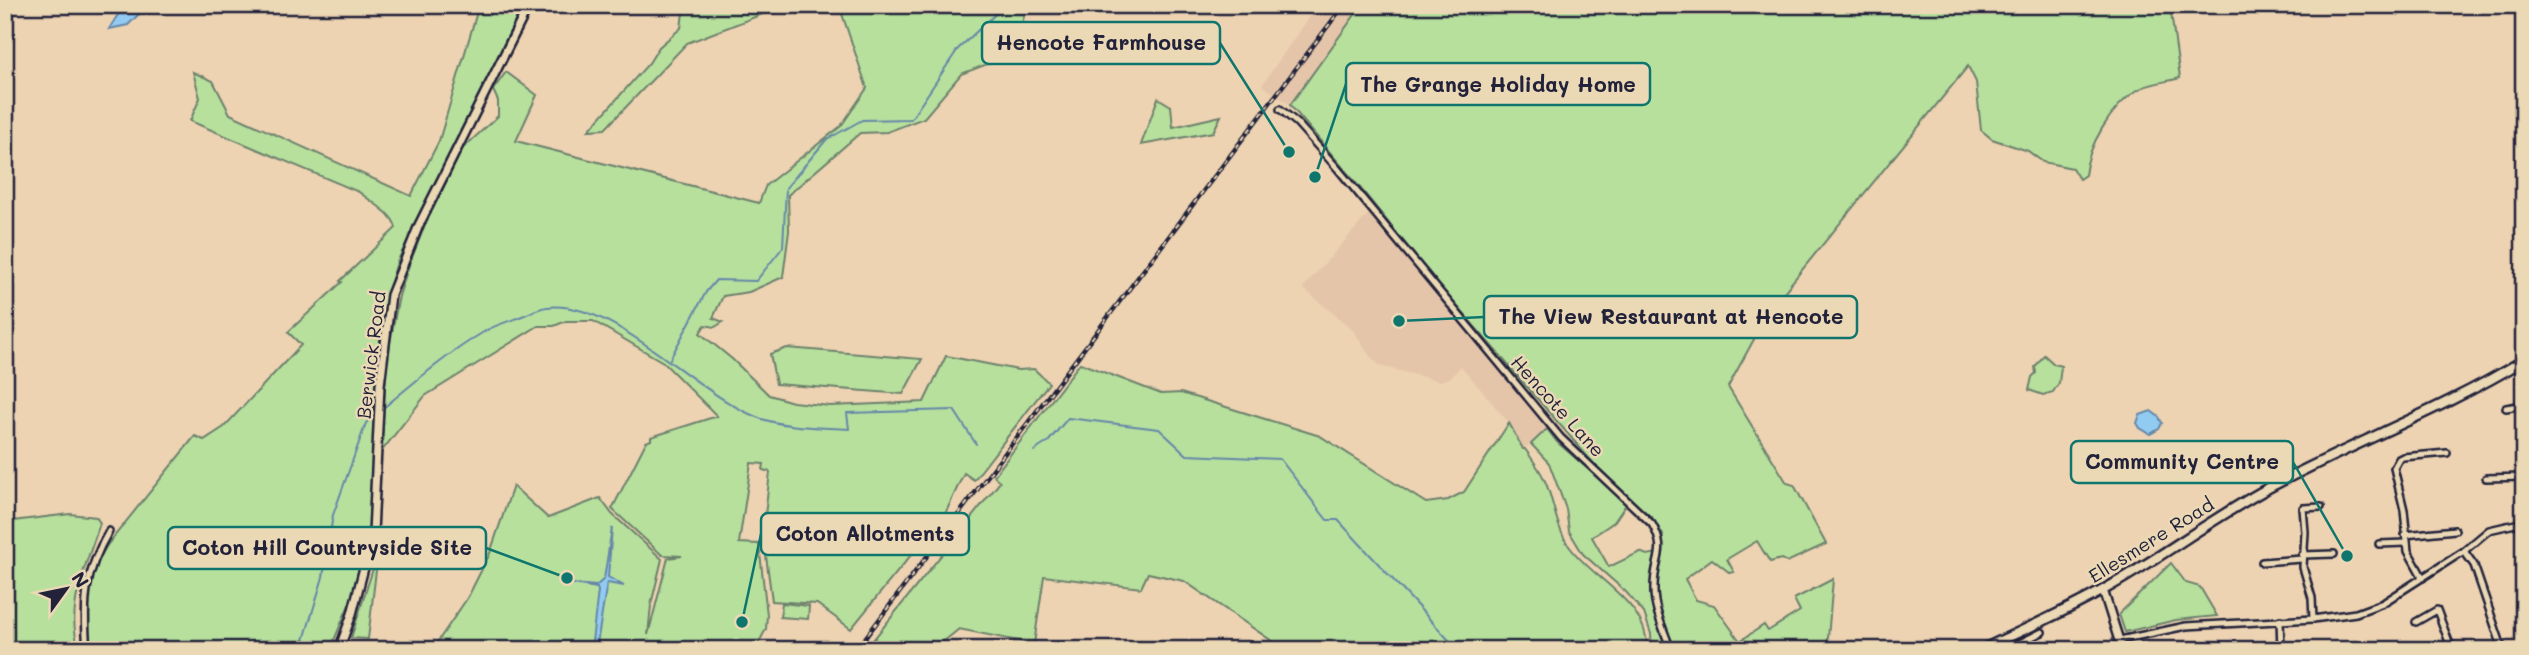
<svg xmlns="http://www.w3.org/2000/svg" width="2529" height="655" font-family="Mali,sans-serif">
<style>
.built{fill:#e4c5a9}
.green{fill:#b7e09d;stroke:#6c816c;stroke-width:2}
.water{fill:#92cbf1;stroke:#6587a8;stroke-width:2}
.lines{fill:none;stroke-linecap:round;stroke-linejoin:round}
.stream{stroke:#6587a8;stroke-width:2}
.street-casing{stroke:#22223b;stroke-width:10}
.secondary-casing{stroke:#22223b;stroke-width:12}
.primary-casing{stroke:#22223b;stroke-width:13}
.street{stroke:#ebd8b5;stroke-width:5}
.secondary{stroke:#ebd8b5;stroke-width:7}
.primary{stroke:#ebd8b5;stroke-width:8}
.rail-casing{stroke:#22223b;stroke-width:4.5}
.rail{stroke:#ebd8b5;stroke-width:2;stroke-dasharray:5;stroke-linecap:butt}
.labels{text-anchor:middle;stroke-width:5;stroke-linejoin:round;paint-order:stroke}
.street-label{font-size:19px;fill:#22223b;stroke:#ebd8b5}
.leader{fill:none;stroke:#0f766e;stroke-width:2.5}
.callout-dot{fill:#0f766e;stroke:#ebd8b5;stroke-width:2.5}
.callout{fill:#ebd8b5;stroke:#0f766e;stroke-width:2.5}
.callout-label{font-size:21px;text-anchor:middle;font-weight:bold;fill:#22223b}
</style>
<rect width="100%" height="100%" fill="#edd3b2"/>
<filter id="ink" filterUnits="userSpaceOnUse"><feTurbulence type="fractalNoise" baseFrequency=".0143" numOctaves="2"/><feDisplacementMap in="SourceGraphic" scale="14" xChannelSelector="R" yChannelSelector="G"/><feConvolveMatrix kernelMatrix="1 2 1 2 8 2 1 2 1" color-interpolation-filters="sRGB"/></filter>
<g filter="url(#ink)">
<!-- built -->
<g class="built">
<polygon points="1317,5 1362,5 1290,105 1262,85"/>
<polygon points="1370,212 1475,338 1547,429 1523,450 1509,423 1461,366 1450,378 1440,381 1380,366 1370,356 1353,330 1303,288"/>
</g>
<!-- green -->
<g class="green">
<path d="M479,5H523L397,262L387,295L379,346L371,528L361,576L330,650H91L86,607L95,565L108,544L195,436L204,440L224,427L301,345L288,332L342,282L340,281L396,228C393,213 371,202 359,192L190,121L200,98L193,72L213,81L230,114L411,196L439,141Z"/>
<polygon points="684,5 786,5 687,43 605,129 589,130 649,63 659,47 681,28"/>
<polygon points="839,5 1027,5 1014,54 961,74 924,118 887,132 860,133 788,195 789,231 783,277 749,292 723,296 713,318 723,322 715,327 705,325 700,333 732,359 769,395 793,402 830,406 924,402 946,356 1018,370 1034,369 1049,383 974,480 964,473 946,512 851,629 817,604 772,601 763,533 770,472 763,470 764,464 751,463 739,543 759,544 767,615 766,629 755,650 432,650 468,597 490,553 513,486 548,518 600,498 612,514 662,559 651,605 648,635 668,558 682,556 662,555 612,509 646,442 651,440 651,437 717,416 663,362 593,321 566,321 554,326 538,326 425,396 381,452 387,358 399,296 409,265 425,225 462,149 498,116 498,101 493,90 506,72 537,95 516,141 759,203 766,185 841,126 867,88"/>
<path d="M1362,5H2170L2180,78C2167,82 2147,83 2136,91C2111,107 2088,146 2085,175L2079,179L2072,168L2043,162L2028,151L1992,139L1981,130L1976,82L1968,66L1771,308L1728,387L1787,483L1794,485L1826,544L1787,562L1781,559L1770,562L1757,541L1727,559L1734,572L1730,573L1712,559L1685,579L1696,600L1714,605L1740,641L1764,625L1768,631L1800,611L1794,599L1833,579L1827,650H1674L1658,607L1655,588L1663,535L1653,519L1594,464L1443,290L1361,189L1290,105Z"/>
<polygon points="1158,98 1171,106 1173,127 1221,116 1213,132 1141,145"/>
<polygon points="787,348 922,359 903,394 776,384 770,354"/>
<polygon points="2044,355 2054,364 2061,366 2059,383 2053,392 2043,395 2029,390 2032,377 2036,373 2035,367"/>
<path d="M1080,363L1161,394L1181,393L1320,436L1426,503L1448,500L1464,492L1509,423L1523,449H1525C1532,459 1540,469 1545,481C1554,501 1556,528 1569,546C1593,580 1649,602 1647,650H1285L1184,581L1148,573L1141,588L1044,576L1034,644L959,629L933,650H865L1000,482L994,476Z"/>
<path d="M1547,429L1557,442L1627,503L1614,522L1592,537L1609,567L1640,552L1647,555L1658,553C1646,595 1654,610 1668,650H1652L1651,634L1644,613L1626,592L1583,554L1569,531L1566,509L1549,463L1531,444Z"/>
<path d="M70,514L96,517L100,523C88,562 63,609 80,650H5V522Z"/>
<polygon points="378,553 368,639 351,638"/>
<polygon points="2171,563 2186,583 2200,587 2217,616 2176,620 2125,632 2119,614"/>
<polygon points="782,603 809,606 808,619 780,617"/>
</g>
<!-- water -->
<g class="water">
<polygon points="124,5 148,5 128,25 109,29"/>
<polygon points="2151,411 2159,417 2162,423 2159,429 2150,434 2140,428 2137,423 2140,415"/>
<polygon points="612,528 608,577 624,586 607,583 596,650 591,650 598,591 597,588 573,584 596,586 604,579"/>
</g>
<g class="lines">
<!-- stream -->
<g class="stream">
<polyline points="670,359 706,292 716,280 756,281 783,247 786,188 826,140 862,120 911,119 958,49 1005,5"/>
<path d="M381,410C413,383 451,351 487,330C498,324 511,321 522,316C530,313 538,308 547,307C615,299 696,395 759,418C787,428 820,427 849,429L847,413L954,410L976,444"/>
<polyline points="1034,451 1048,442 1068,418 1159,429 1187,455 1280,459 1327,520 1338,520 1458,650"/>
<polyline points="301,650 323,577 333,515 366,423 374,416"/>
</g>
<!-- street casing -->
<g class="street-casing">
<g id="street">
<path d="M1280,109L1297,123L1338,169L1561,438L1652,524C1668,552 1654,558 1654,587C1653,608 1664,630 1671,650"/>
<polyline points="2506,408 2524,405"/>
<polyline points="2486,478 2524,477"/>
<polyline points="2405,535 2455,530"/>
<polyline points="2379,544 2406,543"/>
<polyline points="2464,551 2474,565 2503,650"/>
<polyline points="2302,555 2334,554"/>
<polyline points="2524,558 2521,563 2524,571"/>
<polyline points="2262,562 2302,559"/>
<polyline points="2423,578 2408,551 2404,510 2394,468 2399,459 2403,457 2447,453"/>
<polyline points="2313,619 2312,598 2303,567 2305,532 2303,508 2321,507"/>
<polyline points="2280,620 2281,650"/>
<polyline points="2416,622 2437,610 2452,650"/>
<polyline points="2120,640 2186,626 2313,619 2356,613 2383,603 2464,551 2489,530 2524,522"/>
<path d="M87,650C83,602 84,574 109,531"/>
<polyline points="2006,650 2042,632"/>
</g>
</g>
<!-- secondary casing -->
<g class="secondary-casing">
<g id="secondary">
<polyline points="2103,590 2122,650"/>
<polyline points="339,650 352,614 373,533 380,385 391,295 419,225 529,5"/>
</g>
</g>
<!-- primary casing -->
<g class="primary-casing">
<path id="primary" d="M1981,650C2022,630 2065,612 2105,589C2162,557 2214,517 2272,486C2355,442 2444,409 2524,360"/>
</g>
<!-- street -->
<use href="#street" class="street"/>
<!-- secondary -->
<use href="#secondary" class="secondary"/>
<!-- primary -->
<use href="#primary" class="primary"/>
<!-- rail casing -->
<g class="rail-casing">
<polyline id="rail" points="856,650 1344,5"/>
</g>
<!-- rail -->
<use href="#rail" class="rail"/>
</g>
</g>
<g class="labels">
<!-- street labels -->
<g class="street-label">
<text transform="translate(371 355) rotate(-83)" y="7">Berwick Road</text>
<text transform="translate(1558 406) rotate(48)" y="7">Hencote Lane</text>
<text transform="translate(2151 540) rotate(-32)" y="7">Ellesmere Road</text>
</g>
</g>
<!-- callouts -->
<path class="leader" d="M1289 152L1220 43M1315 177L1346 84M1399 321L1484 317M2347 556L2293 462M742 622L761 534M567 578L486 548"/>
<g class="callout-dot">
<circle cx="1289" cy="152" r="7"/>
<circle cx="1315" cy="177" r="7"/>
<circle cx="1399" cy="321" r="7"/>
<circle cx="2347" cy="556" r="7"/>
<circle cx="742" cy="622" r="7"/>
<circle cx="567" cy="578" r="7"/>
</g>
<g class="callout">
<rect x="982" y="22" width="238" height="42" rx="7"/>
<rect x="1346" y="63" width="304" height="42" rx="7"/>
<rect x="1484" y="296" width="373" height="42" rx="7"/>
<rect x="2071" y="441" width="222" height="42" rx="7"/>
<rect x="761" y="513" width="208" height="42" rx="7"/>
<rect x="168" y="527" width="318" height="42" rx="7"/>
</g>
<g class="callout-label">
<text x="1101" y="50">Hencote Farmhouse</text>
<text x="1498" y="92">The Grange Holiday Home</text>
<text x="1671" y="324">The View Restaurant at Hencote</text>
<text x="2182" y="469">Community Centre</text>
<text x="865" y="541">Coton Allotments</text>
<text x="327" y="555">Coton Hill Countryside Site</text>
</g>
<!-- margin -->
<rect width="2529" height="655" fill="none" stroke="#ebd8b5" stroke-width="28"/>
<rect x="14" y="14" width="2501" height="627" fill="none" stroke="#22223b" stroke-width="2.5" filter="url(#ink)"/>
<!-- north arrow -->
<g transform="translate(66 589) rotate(57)" stroke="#ebd8b5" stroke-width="5" paint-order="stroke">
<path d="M0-5L12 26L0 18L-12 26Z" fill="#22223b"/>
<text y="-10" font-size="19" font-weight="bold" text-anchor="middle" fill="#22223b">N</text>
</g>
</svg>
